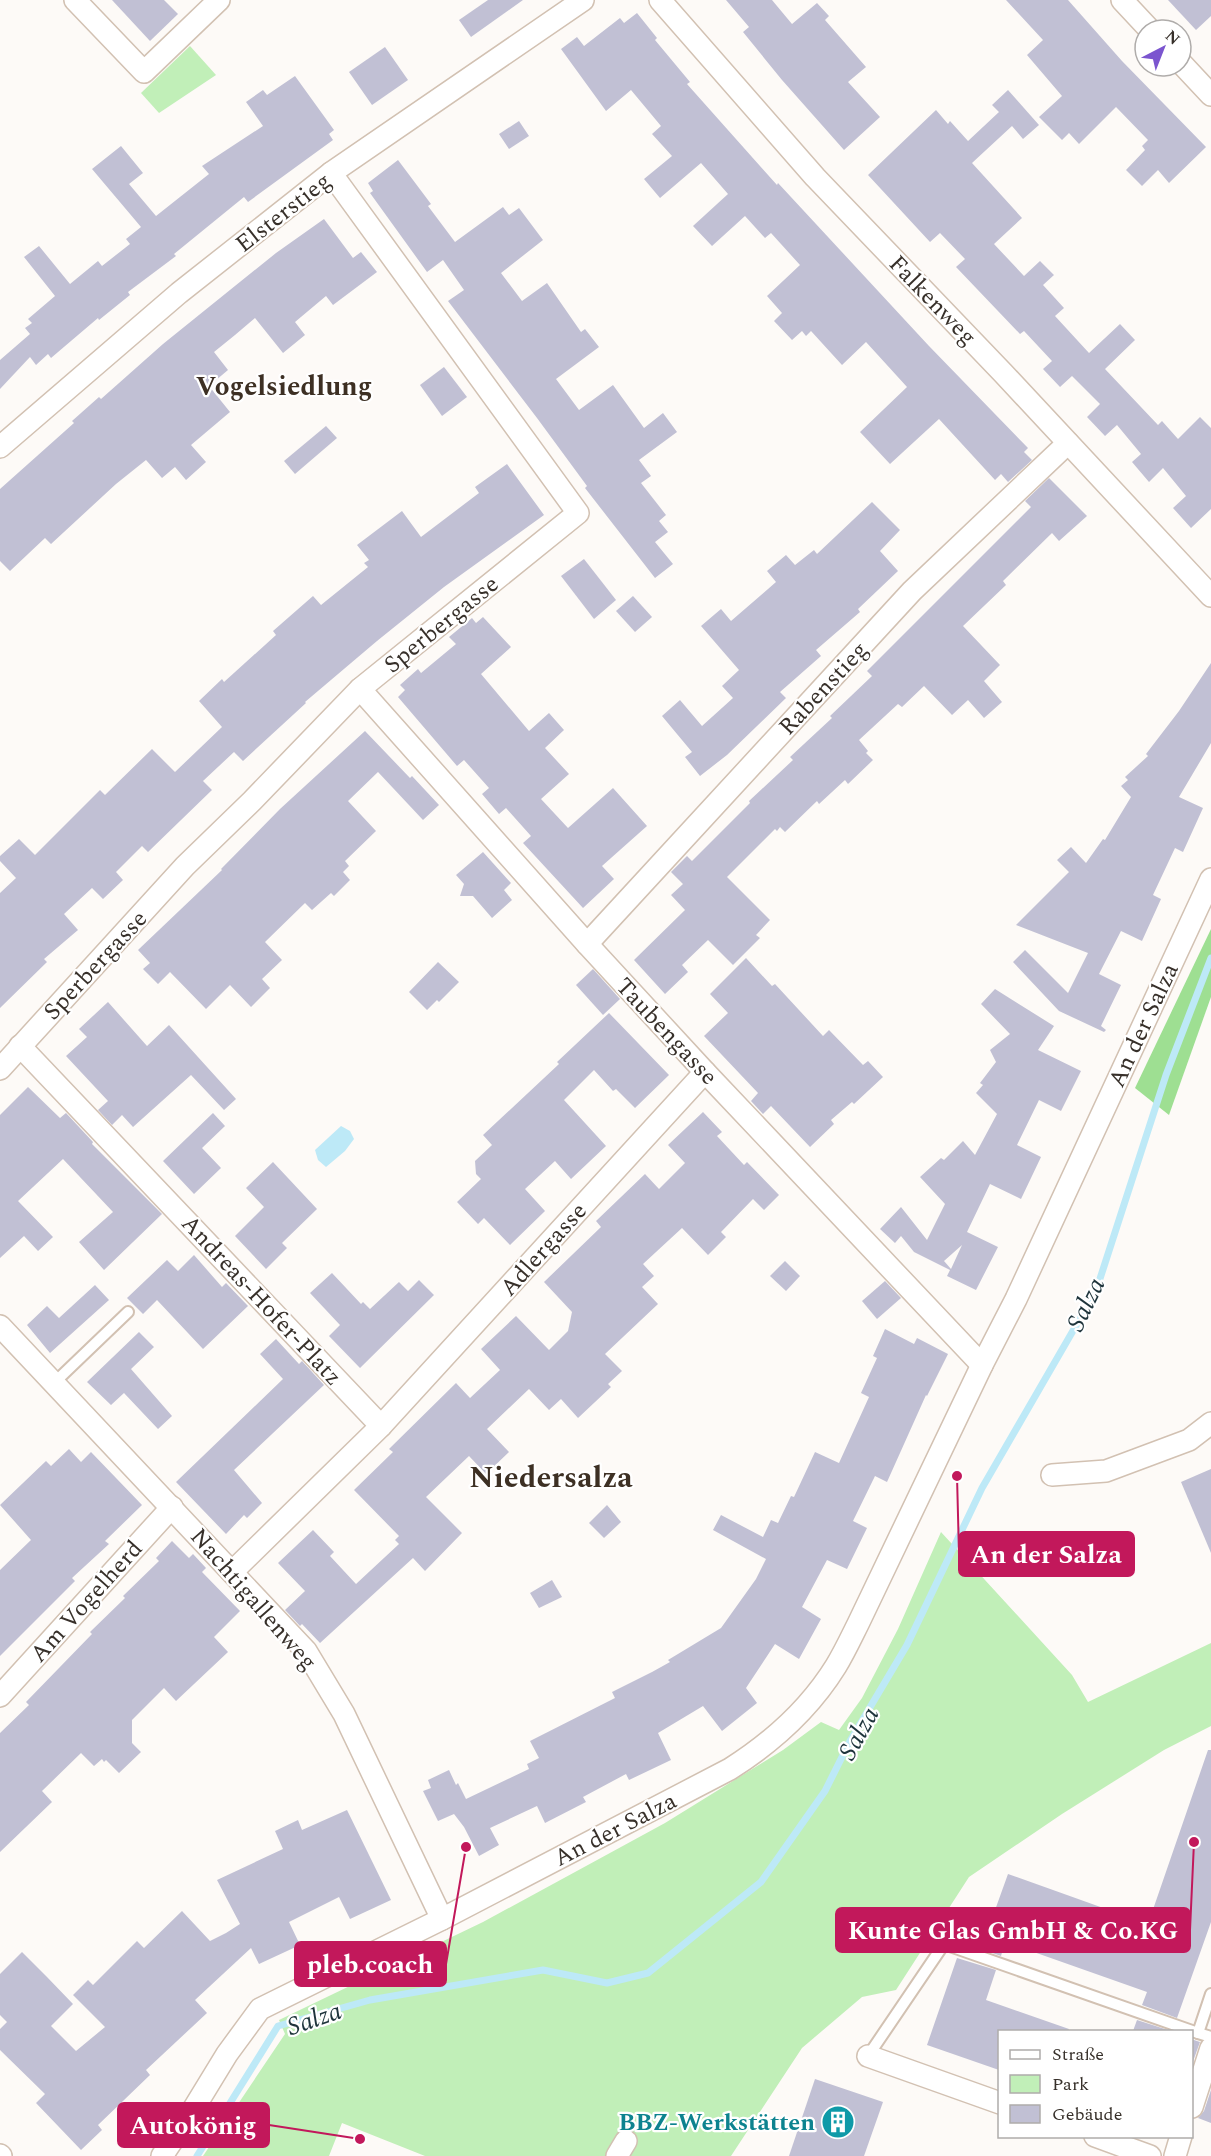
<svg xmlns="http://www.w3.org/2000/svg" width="1211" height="2156" font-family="Spectral,serif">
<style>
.green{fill:#c1efb8}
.forest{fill:#9edf92}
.water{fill:#bde9f7}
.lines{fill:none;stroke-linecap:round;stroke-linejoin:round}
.stream{stroke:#bde9f7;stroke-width:7}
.building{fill:#c1c0d4;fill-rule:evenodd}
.lane-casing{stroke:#d2c1b2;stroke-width:14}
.street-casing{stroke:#d2c1b2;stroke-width:24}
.lane{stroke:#fff;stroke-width:10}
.street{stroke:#fff;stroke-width:21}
.labels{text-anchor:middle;stroke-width:4.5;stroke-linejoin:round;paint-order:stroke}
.street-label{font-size:24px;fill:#37302a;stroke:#fff}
.culture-label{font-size:24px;font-weight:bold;fill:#0d838f;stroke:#fff;text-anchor:end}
.water-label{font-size:26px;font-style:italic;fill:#1e343b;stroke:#fff}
.quarter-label{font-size:27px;font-weight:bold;fill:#3d3024;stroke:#fff}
.district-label{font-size:30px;font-weight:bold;fill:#3d3024;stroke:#fff}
.leader{fill:none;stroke:#c2185b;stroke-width:2}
.callout-dot{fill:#c2185b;stroke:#fff;stroke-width:2}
.callout{fill:#c2185b;stroke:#c2185b;stroke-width:2}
.callout-label{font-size:26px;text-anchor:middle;font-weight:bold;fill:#fff}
</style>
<rect width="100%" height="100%" fill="#fdfaf7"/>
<!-- green -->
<g class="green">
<polygon points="190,46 216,75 159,113 141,93"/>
<polygon points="941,1532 1072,1675 1088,1702 1211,1643 1211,1726 1164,1750 1062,1814 969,1877 896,1990 862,1997 802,2048 731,2156 425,2156 342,2123 329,2156 203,2156 285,2034 279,2020 483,1922 665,1823 783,1750 821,1722 839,1730 862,1698 898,1629"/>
</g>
<!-- forest -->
<polygon class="forest" points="1211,929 1211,997 1169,1115 1135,1088"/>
<!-- water -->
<polygon class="water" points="341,1126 350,1131 354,1139 345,1151 326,1167 318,1160 315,1150"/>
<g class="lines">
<!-- stream -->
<polyline class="stream" points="197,2156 278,2026 370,2000 543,1970 607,1983 648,1973 761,1882 825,1791 850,1741 907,1645 982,1488 1096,1291 1166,1075 1211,958"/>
</g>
<!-- building -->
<g class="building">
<polygon points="112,0 164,0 178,14 150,41"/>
<polygon points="488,0 523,0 471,37 459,20"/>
<polygon points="726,0 772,0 792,24 817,3 829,16 825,20 866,67 848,82 880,117 844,150 782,80 743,32 749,27"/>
<polygon points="1006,0 1068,0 1122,61 1206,147 1169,183 1158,170 1142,186 1126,170 1145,150 1142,146 1148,140 1116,107 1079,144 1069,133 1062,140 1039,117 1062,96 1027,55 1043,40"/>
<polygon points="1168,0 1211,0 1211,16 1196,30"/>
<polygon points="637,13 657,38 655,40 690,82 687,84 777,185 778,183 929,346 1028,448 1024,452 1032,460 1008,482 1001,474 995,480 939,419 890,464 860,432 907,387 866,342 842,365 811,331 806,336 802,331 792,340 774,321 782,313 767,296 800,265 771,233 765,238 745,216 712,246 693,226 728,194 701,163 660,198 644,179 672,156 652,134 661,126 631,90 606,111 561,49 577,37 584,46 620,18 624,23"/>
<polygon points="385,47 408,80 372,105 349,72"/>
<polygon points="295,76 334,130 329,134 333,140 248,202 244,197 174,254 176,256 128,292 130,295 99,320 98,318 51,358 48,354 36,365 30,357 0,389 0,360 30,334 25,328 32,323 28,319 55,296 24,257 39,246 70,284 98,261 102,266 130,244 126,239 141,227 92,169 121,146 143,173 129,184 156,216 209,174 202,166 263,126 246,102 263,90 267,95"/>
<polygon points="1008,90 1039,125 1023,139 1012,126 972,163 1022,218 994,244 1024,276 1040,261 1054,275 1043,285 1064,308 1055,316 1089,353 1120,324 1135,340 1105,369 1158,425 1162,421 1178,439 1200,417 1211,428 1211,509 1191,528 1173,508 1186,496 1163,468 1149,482 1132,462 1141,454 1117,425 1105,436 1087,417 1100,404 1072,376 1060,387 1043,369 1052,361 1024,331 1020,334 956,267 965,259 940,233 930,242 868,175 936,110 948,124 950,121 968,141 999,112 992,105"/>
<polygon points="519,121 529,136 509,149 499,134"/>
<polygon points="398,160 431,204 428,206 455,242 503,207 509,215 519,208 543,240 501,273 522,301 547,283 581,332 585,329 599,347 556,379 579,410 613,385 644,428 663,413 677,432 639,460 651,476 641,483 666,515 659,521 668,532 655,542 673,564 655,578 585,488 587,486 537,418 448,301 464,290 443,260 427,272 370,193 373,191 368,183"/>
<polygon points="324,219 353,258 361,252 377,272 333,305 326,296 295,322 305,335 283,353 255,318 235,335 214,352 228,370 209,386 230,412 191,445 206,462 186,480 175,467 162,478 146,460 116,484 51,544 45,538 10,571 0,561 0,489 74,423 72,421 99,397 101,399 163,344 276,253"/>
<polygon points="444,367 467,397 442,416 420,385"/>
<polygon points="326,426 337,438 295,474 284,461"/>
<polygon points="507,464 544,515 444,587 377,641 305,702 306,703 243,761 234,752 203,781 212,790 148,852 142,846 116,872 123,880 103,899 92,888 64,914 78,930 44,959 47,962 0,1008 0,893 16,878 0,861 0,856 19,839 35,855 100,790 105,795 152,749 175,772 222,727 199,701 222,679 224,682 276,635 273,631 313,596 321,605 368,567 364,563 369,560 357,545 402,511 421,537 479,493 475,487"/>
<polygon points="1049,478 1087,516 1059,541 1052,533 1003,581 1006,585 963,626 1000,665 984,681 1002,702 984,718 968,700 952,715 924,686 902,707 898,704 859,740 868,751 866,753 873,760 848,784 845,780 819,804 817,801 785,832 780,827 777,831 775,829 727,877 770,920 756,935 760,938 733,965 708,940 682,965 688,972 665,994 634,960 685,910 671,895 683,884 671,872 687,856 692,861 750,803 749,801 793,760 790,757 832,718 830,716 872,676 867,671 1031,507 1025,501"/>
<polygon points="872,502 900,530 880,551 898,571 858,609 860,612 816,650 821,656 780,692 786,698 727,755 700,776 685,757 692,752 662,716 680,700 702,726 733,698 722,686 739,670 701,626 721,609 731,621 776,582 767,571 786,555 795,565 814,550 817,554"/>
<polygon points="584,559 616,600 594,619 561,576"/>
<polygon points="633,596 652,617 635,632 616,611"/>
<polygon points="483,617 511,647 481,674 529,731 549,713 564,730 545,748 569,774 541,799 568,828 613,788 647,826 602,866 614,879 583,908 523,843 531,836 506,808 499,814 482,794 489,788 464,760 457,766 398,697 405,690 400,685 418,669 421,673 456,644 449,637 472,618 476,623"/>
<polygon points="1211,663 1211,743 1179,797 1203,808 1183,852 1175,848 1153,895 1161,899 1142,941 1121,931 1099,974 1121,985 1101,1026 1106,1030 1104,1032 1059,1011 1013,962 1025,950 1068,993 1088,953 1016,925 1069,872 1057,860 1071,847 1086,863 1103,839 1105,840 1131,797 1121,786 1128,780 1125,777 1148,756 1146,754 1179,711"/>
<polygon points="365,731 410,778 412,776 439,805 423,820 378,772 348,801 376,831 345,861 349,866 343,872 350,880 334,896 331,893 312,910 305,903 265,942 282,960 262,979 270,988 251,1007 230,985 206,1009 170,972 158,984 143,969 150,963 138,950 222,870 221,869 280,809"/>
<polygon points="483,852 511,883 504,890 512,900 492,918 473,896 460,896 464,884 456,875"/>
<polygon points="746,958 772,986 775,984 823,1036 829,1030 863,1065 868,1061 883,1077 854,1104 852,1102 831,1120 834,1124 810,1147 771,1106 763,1114 751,1101 758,1093 704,1036 728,1013 710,994"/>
<polygon points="438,962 459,982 439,1002 437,1000 427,1010 409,992"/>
<polygon points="593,969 620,999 603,1015 576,985"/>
<path d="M995,989L1054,1026L1038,1050L1081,1071L1061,1111L1039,1100L1017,1145L1041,1157L1021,1199L990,1184L967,1232L998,1247L976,1290L947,1276L950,1270L914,1252L901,1236L895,1243L880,1229L901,1207L927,1240L945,1204L920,1177L941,1158L944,1160L963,1141L975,1155L997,1114L976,1093L983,1085L980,1083L996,1062L990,1050L1010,1034L981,1004ZM962,1245L951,1269L944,1261Z"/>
<polygon points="108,1002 147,1046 169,1025 236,1099 224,1110 191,1075 133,1127 122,1115 112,1125 98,1110 108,1101 66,1056 87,1037 79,1029"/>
<polygon points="609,1013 669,1075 635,1108 616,1089 613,1091 594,1070 564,1100 606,1146 571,1179 555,1161 525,1189 545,1211 510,1245 484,1218 478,1224 457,1202 481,1179 476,1174 475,1161 492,1145 483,1135 559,1064 557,1062"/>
<polygon points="28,1087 60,1118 66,1113 93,1142 92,1144 162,1214 104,1270 79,1242 113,1212 63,1159 18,1201 53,1237 38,1251 24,1236 0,1258 0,1115"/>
<polygon points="703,1112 722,1132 717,1136 744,1165 747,1162 779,1195 764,1210 753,1199 721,1232 726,1237 708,1255 682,1228 643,1264 654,1276 642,1287 658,1304 605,1354 622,1371 608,1384 611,1387 578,1418 561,1399 549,1410 529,1389 487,1429 509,1452 486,1474 469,1456 426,1497 462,1533 425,1571 413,1558 320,1643 302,1624 300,1626 285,1610 305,1591 278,1563 313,1530 334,1552 330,1556 356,1584 399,1544 395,1540 399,1536 354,1490 393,1452 389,1449 456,1383 470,1398 500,1370 481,1349 516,1316 549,1350 568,1331 572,1312 544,1282 601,1227 596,1221 645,1174 659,1189 685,1163 668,1145"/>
<polygon points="213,1113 225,1126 202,1148 221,1168 194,1194 163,1161"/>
<polygon points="273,1162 317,1209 282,1243 287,1248 266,1269 235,1236 264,1207 246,1188"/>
<polygon points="194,1255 222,1287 226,1283 248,1306 203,1349 157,1300 143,1314 127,1298 167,1260 178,1271"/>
<polygon points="785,1261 800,1276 786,1291 770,1276"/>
<polygon points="332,1273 361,1304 363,1302 370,1309 399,1282 408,1291 419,1280 434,1295 360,1368 329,1336 340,1325 310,1293"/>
<polygon points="885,1281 901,1298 877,1319 862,1301"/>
<polygon points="95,1285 109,1300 50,1353 27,1325 47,1306 59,1318"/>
<polygon points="885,1329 914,1344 917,1338 948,1354 927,1396 926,1395 887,1482 875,1476 853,1521 867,1528 847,1569 827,1560 802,1607 821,1619 799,1659 775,1644 746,1688 757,1703 722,1731 703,1706 658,1733 671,1760 629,1780 626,1774 583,1797 586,1802 545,1823 537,1806 490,1828 499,1845 479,1856 464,1827 454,1814 438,1821 423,1791 431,1788 428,1780 449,1770 456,1785 458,1783 466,1799 529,1769 527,1764 539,1758 530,1741 615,1698 612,1692 652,1672 670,1662 668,1660 721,1628 756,1579 766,1559 713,1530 721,1515 763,1537 771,1520 778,1523 791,1496 794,1497 815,1452 839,1463 869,1397 861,1393 877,1358 873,1356"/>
<polygon points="139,1332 154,1347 131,1369 172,1416 158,1429 124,1393 111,1405 87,1382"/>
<polygon points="276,1339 299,1364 302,1361 324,1385 234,1470 262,1503 247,1518 244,1515 226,1534 176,1482 283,1379 260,1354"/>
<polygon points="69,1449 81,1462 91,1452 142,1505 105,1541 109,1544 72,1578 75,1581 0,1656 0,1570 31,1540 0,1505 46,1461 51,1466"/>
<polygon points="1211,1469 1211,1553 1181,1482"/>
<polygon points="607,1505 621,1522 604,1538 589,1523"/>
<polygon points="172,1541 189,1558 193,1554 206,1568 202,1572 240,1611 214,1637 228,1652 176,1701 164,1688 132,1720 132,1743 141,1752 119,1773 106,1760 104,1762 102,1759 94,1766 81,1753 42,1791 52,1802 0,1852 0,1733 29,1705 26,1702 92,1634 90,1632 125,1598 123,1596 159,1561 156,1558"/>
<polygon points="552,1580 562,1597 539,1608 530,1593"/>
<polygon points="1208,1750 1211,1750 1211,1922 1177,2018 1142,2005 1147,1992 1005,1942 1001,1956 981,1949 1008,1874 1148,1924"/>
<polygon points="347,1810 391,1900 350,1919 339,1897 289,1922 300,1945 259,1964 251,1948 195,2000 207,2013 146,2070 150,2075 98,2125 102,2130 81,2150 36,2103 45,2094 0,2050 0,2029 7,2022 0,2015 0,1974 22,1952 47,1977 73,2004 51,2026 76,2051 105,2027 73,1995 88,1980 93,1985 137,1941 144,1948 182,1911 210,1941 226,1933 240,1924 217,1880 283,1849 275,1831 298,1820 302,1830"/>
<polygon points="957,1958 996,1970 986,2000 1069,2029 1068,2031 999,2031 999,2070 927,2045"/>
<polygon points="1137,2020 1171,2031 1133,2031"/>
<polygon points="1191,2039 1200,2042 1191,2067"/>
<polygon points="815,2079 883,2102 864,2156 789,2156"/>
<polygon points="1211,2090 1211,2123 1198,2118 1204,2111"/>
</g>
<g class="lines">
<!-- lane casing -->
<g class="lane-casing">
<g id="lane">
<polyline points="54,1383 128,1312"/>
<polyline points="1211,1994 1198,2033 1211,2037"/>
<polyline points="868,2056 944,1944 1198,2033"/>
</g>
</g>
<!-- street casing -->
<g class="street-casing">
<g id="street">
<polyline points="75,0 144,72 219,0"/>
<polyline points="660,0 815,177 1003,373 1211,596"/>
<polyline points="1122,0 1150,30"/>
<polyline points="1181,63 1211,95"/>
<polyline points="0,447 179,293 331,173 583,0"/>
<polyline points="360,689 587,944 705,1072 982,1365"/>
<polyline points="587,944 912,591 1068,443"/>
<polyline points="20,1046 381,1426"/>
<polyline points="0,1069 185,866 252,801 360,689 578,513 331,173"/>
<polyline points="0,1326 306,1651 344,1714 442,1919"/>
<polyline points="1052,1475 1106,1471 1189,1440 1211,1423"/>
<polyline points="232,1572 381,1426 705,1072"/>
<polyline points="0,1696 172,1507"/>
<polyline points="868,2056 1000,2103"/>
<polyline points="1192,2107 1211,2048"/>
<polyline points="1095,2136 1150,2156"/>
<polyline points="0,2155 1,2156"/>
<path d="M162,2156L194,2108L227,2054L260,2009L442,1919L730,1769C771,1743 810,1708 836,1666C844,1653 851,1638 858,1624L982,1365L1016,1299L1211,879"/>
<polyline points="617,2156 626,2141"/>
<polyline points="1175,2156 1181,2136"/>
</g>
</g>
<!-- lane -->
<use href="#lane" class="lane"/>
<!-- street -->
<use href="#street" class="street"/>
</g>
<!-- icons -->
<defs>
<g id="building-disc" transform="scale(1.725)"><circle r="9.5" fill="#0f9aa8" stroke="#fff"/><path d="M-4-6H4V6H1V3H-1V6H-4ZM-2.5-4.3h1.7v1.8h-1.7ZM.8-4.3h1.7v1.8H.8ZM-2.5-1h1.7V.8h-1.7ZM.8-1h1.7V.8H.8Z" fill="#fff"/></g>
</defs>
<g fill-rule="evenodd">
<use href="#building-disc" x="838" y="2122"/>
</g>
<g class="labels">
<!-- street labels -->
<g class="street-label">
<text transform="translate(283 212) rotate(-38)" y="8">Elsterstieg</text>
<text transform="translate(933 300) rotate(46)" y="8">Falkenweg</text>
<text transform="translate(441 624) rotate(-39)" y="8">Sperbergasse</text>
<text transform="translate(823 688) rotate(-47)" y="8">Rabenstieg</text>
<text transform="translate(95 965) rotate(-47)" y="8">Sperbergasse</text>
<text transform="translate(1143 1025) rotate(-65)" y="8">An der Salza</text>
<text transform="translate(667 1031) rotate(47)" y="8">Taubengasse</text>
<text transform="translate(543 1249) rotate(-48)" y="8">Adlergasse</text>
<text transform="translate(262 1300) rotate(47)" y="8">Andreas-Hofer-Platz</text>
<text transform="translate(254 1599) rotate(49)" y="8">Nachtigallenweg</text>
<text transform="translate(86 1601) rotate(-48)" y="8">Am Vogelherd</text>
<text transform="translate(615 1829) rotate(-27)" y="8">An der Salza</text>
</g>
<!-- culture labels -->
<g class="culture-label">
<text x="815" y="2130">BBZ-Werkstätten</text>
</g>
<!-- water labels -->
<g class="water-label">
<text transform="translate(1085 1304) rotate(-64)" y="9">Salza</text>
<text transform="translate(858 1733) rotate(-61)" y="9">Salza</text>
<text transform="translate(314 2018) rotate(-19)" y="9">Salza</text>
</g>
<!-- quarter labels -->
<g class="quarter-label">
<text x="284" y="395">Vogelsiedlung</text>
</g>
<!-- district labels -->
<g class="district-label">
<text x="551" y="1487">Niedersalza</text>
</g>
</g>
<!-- callouts -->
<path class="leader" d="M957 1476L959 1554M1194 1842L1190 1930M466 1847L446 1964M360 2139L269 2125"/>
<g class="callout-dot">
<circle cx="957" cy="1476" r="6"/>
<circle cx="1194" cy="1842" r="6"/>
<circle cx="466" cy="1847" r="6"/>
<circle cx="360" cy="2139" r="6"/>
</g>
<g class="callout">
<rect x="959" y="1532" width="175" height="44" rx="6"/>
<rect x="836" y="1908" width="354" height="44" rx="6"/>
<rect x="295" y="1942" width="151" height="44" rx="6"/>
<rect x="118" y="2103" width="151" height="44" rx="6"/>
</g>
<g class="callout-label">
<text x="1046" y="1563">An der Salza</text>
<text x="1013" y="1939">Kunte Glas GmbH &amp; Co.KG</text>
<text x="370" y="1973">pleb.coach</text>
<text x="193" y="2134">Autokönig</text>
</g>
<!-- legend -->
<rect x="998" y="2030" width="195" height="108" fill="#ffffff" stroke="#afacaa" stroke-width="1.5"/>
<rect x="1010" y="2050" width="30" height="9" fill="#ffffff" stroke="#afacaa" stroke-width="1.5"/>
<text x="1052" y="2060" font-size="18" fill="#37302a">Straße</text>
<rect x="1010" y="2075" width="30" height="18" fill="#c1efb8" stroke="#afacaa" stroke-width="1.5"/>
<text x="1052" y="2090" font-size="18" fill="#37302a">Park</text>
<rect x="1010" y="2105" width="30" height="18" fill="#c1c0d4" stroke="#afacaa" stroke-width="1.5"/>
<text x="1052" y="2120" font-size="18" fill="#37302a">Gebäude</text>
<!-- north arrow -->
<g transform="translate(1163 48) rotate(42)"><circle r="28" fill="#ffffff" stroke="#afacaa" stroke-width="1.5"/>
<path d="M0-4.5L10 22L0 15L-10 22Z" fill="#7b55cf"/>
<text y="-9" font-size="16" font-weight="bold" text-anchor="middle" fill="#37302a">N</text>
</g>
</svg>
